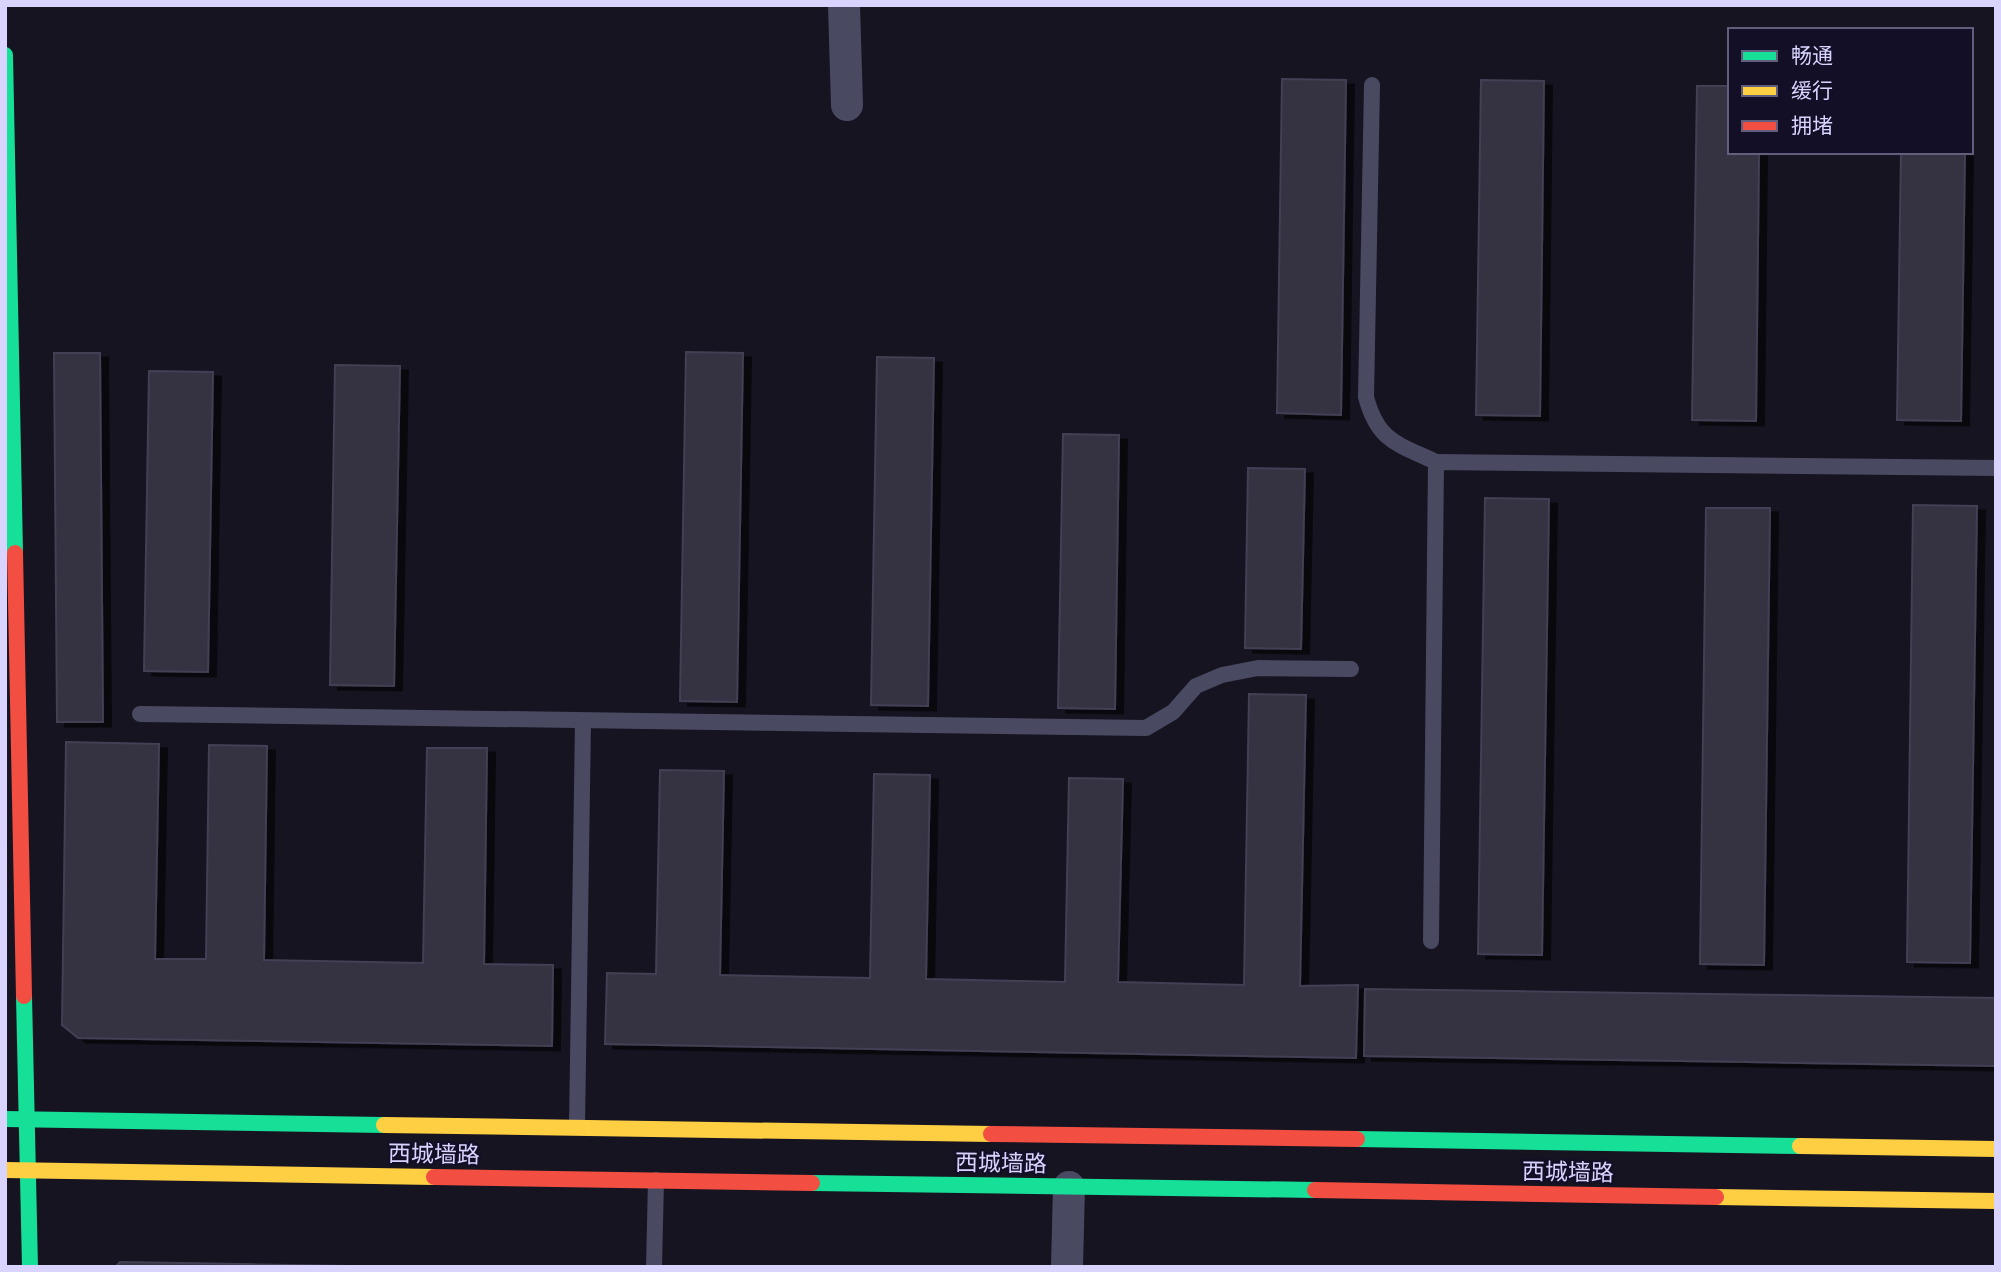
<svg xmlns="http://www.w3.org/2000/svg" width="2001" height="1272" font-family="'Open Sans','Noto Sans SC',sans-serif">
<style>
.building{fill:#343243;stroke:#433f54;stroke-width:2;filter:url(#shadow)}
.lines{fill:none;stroke-linecap:round;stroke-linejoin:round}
.lane{stroke:#4a4962;stroke-width:16}
.street{stroke:#4a4962;stroke-width:32}
.fast{stroke:#16e098;stroke-width:16}
.slow{stroke:#ffcf43;stroke-width:16}
.jam{stroke:#f24e42;stroke-width:16}
.labels{text-anchor:middle;stroke-width:5;stroke-linejoin:round;paint-order:stroke}
.street-label{font-size:23px;fill:#d9d4ff;stroke:#130f26}
</style>
<defs>
<filter id="shadow"><feDropShadow dx="8" dy="4.5" stdDeviation="0" flood-color="#0009"/></filter>
</defs>
<rect width="100%" height="100%" fill="#161421"/>
<!-- building -->
<g class="building">
<polygon points="1282,79 1346,80 1341,415 1277,413"/>
<polygon points="1481,80 1544,81 1540,416 1476,415"/>
<polygon points="1697,86 1730,86 1730,152 1759,152 1756,421 1692,420"/>
<polygon points="1901,152 1965,152 1961,421 1897,420"/>
<polygon points="686,352 743,353 737,702 680,701"/>
<polygon points="54,353 100,353 103,722 57,722"/>
<polygon points="877,357 934,358 928,706 871,705"/>
<polygon points="335,365 400,366 394,686 330,685"/>
<polygon points="149,371 213,372 208,672 144,671"/>
<polygon points="1063,434 1119,435 1115,709 1058,708"/>
<polygon points="1248,468 1305,469 1301,649 1245,648"/>
<polygon points="1485,498 1549,499 1542,955 1478,954"/>
<polygon points="1913,505 1977,506 1970,963 1907,962"/>
<polygon points="1706,508 1770,508 1764,965 1700,964"/>
<polygon points="1249,694 1306,695 1300,986 1358,985 1356,1058 605,1044 607,973 656,974 660,770 724,771 720,975 870,978 874,774 930,775 926,979 1065,982 1069,778 1123,779 1118,982 1244,985"/>
<polygon points="66,742 159,744 155,959 206,959 209,745 267,746 264,960 423,963 427,748 487,748 484,964 553,965 552,1046 78,1038 62,1025"/>
<polygon points="1365,989 1996,998 1996,1066 1364,1056"/>
<polygon points="120,1262 408,1267 115,1267"/>
</g>
<g class="lines">
<!-- lane -->
<g class="lane">
<path d="M1372,85L1366,397C1378,442 1398,444 1436,462"/>
<polyline points="140,714 1146,728 1173,712 1196,686 1222,675 1258,668 1351,669"/>
<polyline points="1431,941 1436,462 1996,468"/>
<polyline points="577,1127 583,721"/>
<polyline points="654,1267 656,1180"/>
</g>
<!-- street -->
<g class="street">
<polyline points="844,5 847,105"/>
<polyline points="1067,1267 1069,1187"/>
</g>
<!-- fast -->
<g class="fast">
<polyline points="5,55 15,553"/>
<polyline points="24,996 30,1267"/>
<polyline points="5,1119 384,1125"/>
<polyline points="1357,1139 1800,1146"/>
<polyline points="812,1183 1315,1190"/>
</g>
<!-- slow -->
<g class="slow">
<polyline points="384,1125 991,1134"/>
<polyline points="1800,1146 1996,1149"/>
<polyline points="5,1170 434,1177"/>
<polyline points="1716,1197 1996,1201"/>
</g>
<!-- jam -->
<g class="jam">
<polyline points="15,553 24,996"/>
<polyline points="991,1134 1357,1139"/>
<polyline points="434,1177 812,1183"/>
<polyline points="1315,1190 1716,1197"/>
</g>
</g>
<g class="labels">
<!-- street labels -->
<g class="street-label">
<text transform="translate(434 1154) rotate(1)" y="8">西城墙路</text>
<text transform="translate(1001 1163) rotate(1)" y="8">西城墙路</text>
<text transform="translate(1568 1172) rotate(1)" y="8">西城墙路</text>
</g>
</g>
<!-- border -->
<rect width="2001" height="1272" fill="none" stroke="#d9d4ff" stroke-width="14"/>
<!-- legend -->
<rect x="1728" y="28" width="245" height="126" fill="#130f26" stroke="#625e7d" stroke-width="2"/>
<rect x="1742" y="51" width="35" height="10" fill="#16e098" stroke="#625e7d" stroke-width="2"/>
<text x="1791" y="63" font-size="21" fill="#d9d4ff">畅通</text>
<rect x="1742" y="86" width="35" height="10" fill="#ffcf43" stroke="#625e7d" stroke-width="2"/>
<text x="1791" y="98" font-size="21" fill="#d9d4ff">缓行</text>
<rect x="1742" y="121" width="35" height="10" fill="#f24e42" stroke="#625e7d" stroke-width="2"/>
<text x="1791" y="133" font-size="21" fill="#d9d4ff">拥堵</text>
</svg>
